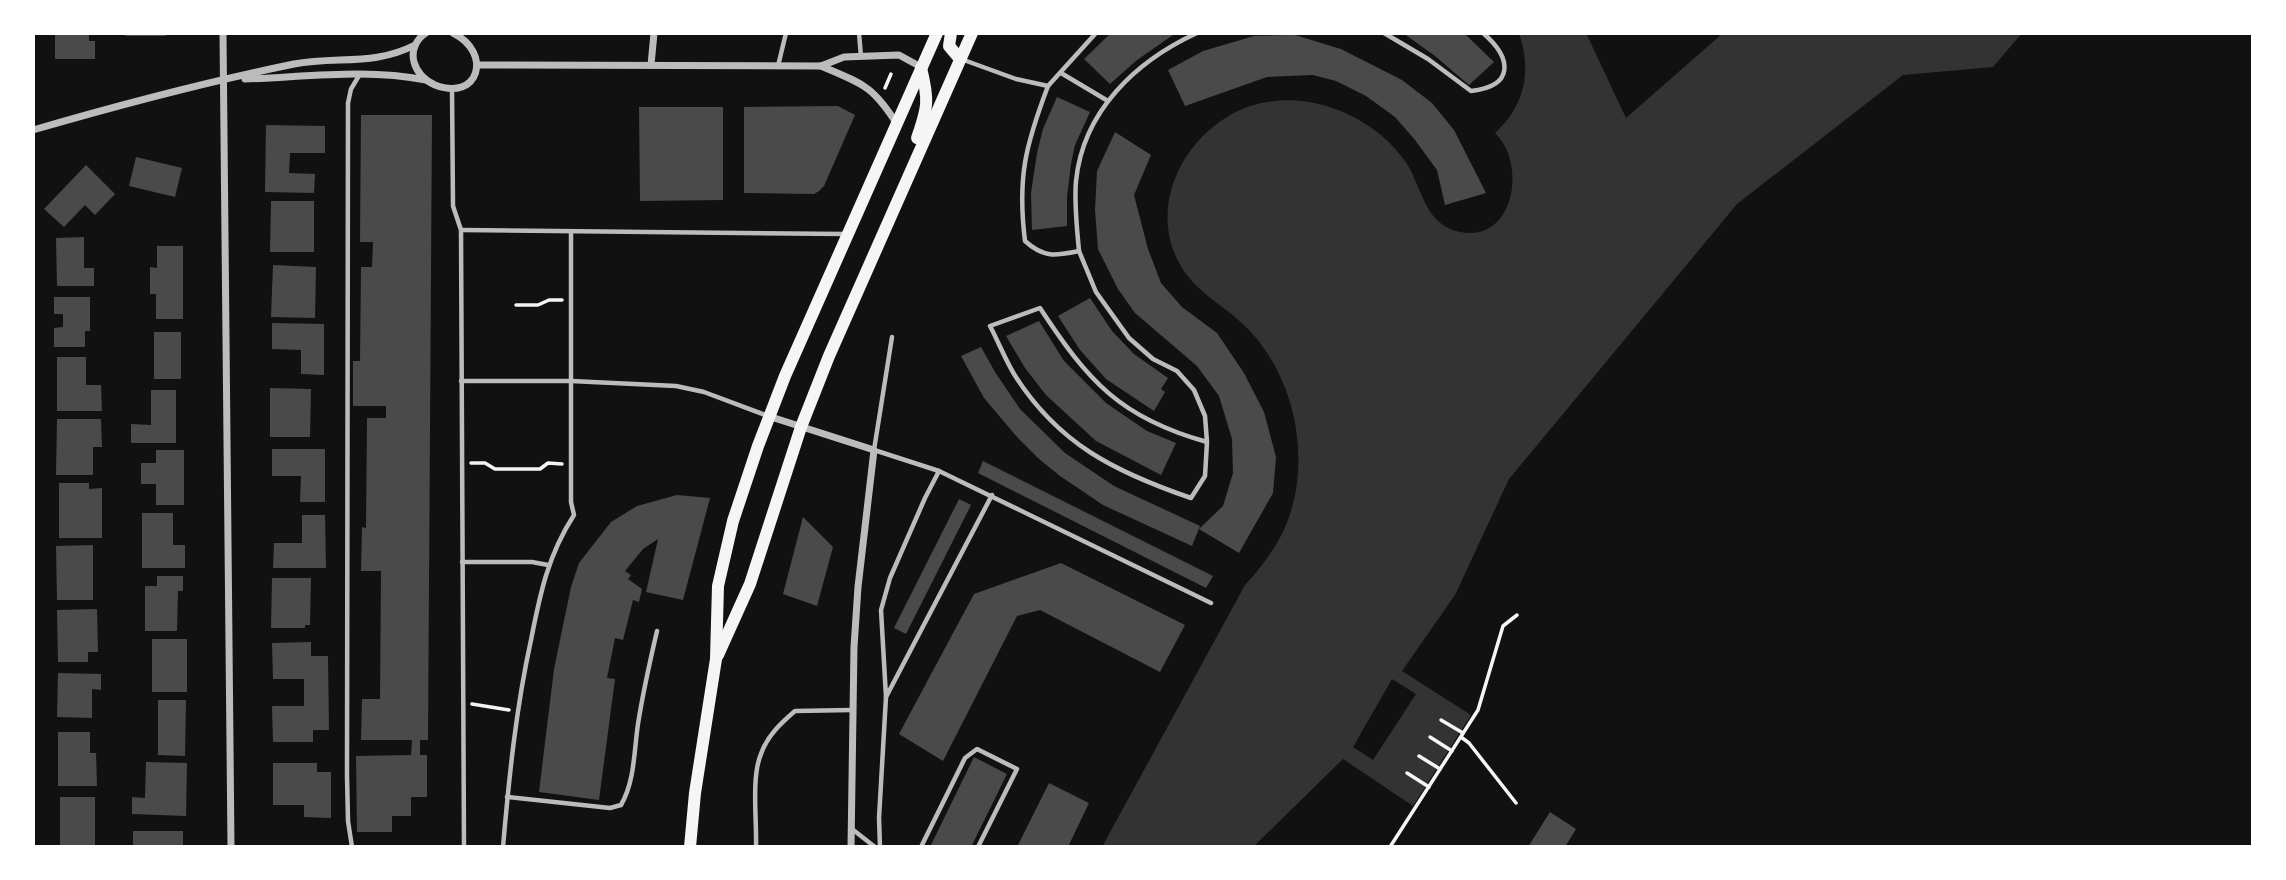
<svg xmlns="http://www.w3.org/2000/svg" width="2286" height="880" font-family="'Nunito Sans',sans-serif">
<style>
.water{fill:#333;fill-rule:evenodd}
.building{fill:#4a4a4a}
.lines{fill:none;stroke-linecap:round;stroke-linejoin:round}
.path{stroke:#f5f5f5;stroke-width:3.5}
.service{stroke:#bcbcbc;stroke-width:4.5}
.minor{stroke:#bcbcbc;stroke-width:7}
.secondary{stroke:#f5f5f5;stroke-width:12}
</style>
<rect width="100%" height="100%" fill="#111"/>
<!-- water -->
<path class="water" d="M1519,33H1586L1626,118L1723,33H2022L1993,67L1903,75L1737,204L1509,479L1455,595L1402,671L1471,715L1413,806L1343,759L1253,847H1102L1245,585C1260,569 1272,553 1282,534C1313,470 1299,384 1250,331C1230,309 1201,296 1184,271C1148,217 1175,149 1227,117C1286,81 1366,107 1405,161C1423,187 1423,224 1460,232C1515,243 1527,163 1495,133C1525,106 1532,71 1519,33ZM1392,679L1416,694L1373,760L1353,747Z"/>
<!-- building -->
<g class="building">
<polygon points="55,33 89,33 89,41 95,41 95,59 55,59"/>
<rect x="125" y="33" width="41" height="3"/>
<polygon points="1111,33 1176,33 1137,60 1110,84 1084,59"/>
<polygon points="1403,33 1464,33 1494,62 1469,85 1435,56"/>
<polygon points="1295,35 1341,49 1402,80 1432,103 1454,130 1486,193 1445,205 1437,170 1415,140 1395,117 1366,96 1336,81 1313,75 1267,77 1185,106 1168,70 1203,51 1254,36"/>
<polygon points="1057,97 1090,112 1075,145 1071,164 1067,197 1067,226 1032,230 1031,193 1037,153 1043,129"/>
<polygon points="838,106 855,115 824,186 819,191 814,194 744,193 744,107"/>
<polygon points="639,107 723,107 723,200 640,201"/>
<polygon points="361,115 432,115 428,740 420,740 420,755 427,755 427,797 411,797 411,816 392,816 392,832 357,832 356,756 411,755 412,740 361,740 362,699 380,699 381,571 361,571 362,527 366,528 367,418 386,418 386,406 353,406 353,361 360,361 361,267 372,267 373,242 360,242"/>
<polygon points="266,125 325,126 325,153 290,153 289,173 315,174 314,193 265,192"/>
<polygon points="1115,132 1151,155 1134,195 1148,249 1161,283 1182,307 1217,333 1244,373 1264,412 1276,457 1273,493 1239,553 1199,529 1223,506 1233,473 1232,439 1219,396 1197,366 1135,313 1118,289 1098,249 1095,210 1097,171"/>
<polygon points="136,157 182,168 175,197 129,186"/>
<polygon points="86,165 115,194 95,215 85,205 64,227 44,209"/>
<polygon points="271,201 314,201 314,252 270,252"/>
<polygon points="84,237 84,268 94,268 94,286 57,286 56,238"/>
<polygon points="157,246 183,246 183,319 156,319 156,294 150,294 150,267 157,268"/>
<polygon points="273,265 316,267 315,318 271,317"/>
<polygon points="54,297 90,297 90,331 85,331 85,347 54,347 54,328 63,327 63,314 54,314"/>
<polygon points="1090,298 1112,331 1134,354 1168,378 1161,389 1165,392 1154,411 1106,379 1080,350 1058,316"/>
<polygon points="1039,321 1064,361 1106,403 1147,431 1176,443 1161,475 1096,441 1046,395 1025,368 1006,336"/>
<polygon points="272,323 324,324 324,375 301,374 301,350 272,349"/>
<rect x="154" y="332" width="27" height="47"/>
<polygon points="981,347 995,372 1020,409 1065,453 1114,486 1200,526 1192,546 1103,505 1060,476 1039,459 1017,437 984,398 961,356"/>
<polygon points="57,357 86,357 86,385 101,385 102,411 57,411"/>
<polygon points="270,388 311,389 310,437 270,437"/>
<polygon points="151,390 176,390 176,443 131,443 131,424 151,425"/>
<polygon points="57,419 101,419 102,447 93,447 93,475 56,475"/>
<polygon points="272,449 325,449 325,502 300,502 301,476 272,476"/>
<polygon points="156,450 184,450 184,505 156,505 156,484 141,484 141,463 156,463"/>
<polygon points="983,461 1213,576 1206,588 978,473"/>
<polygon points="59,483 89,483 89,489 102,488 102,538 59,538"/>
<polygon points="677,495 710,498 683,600 646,592 658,539 643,549 625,571 631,575 628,579 642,589 639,602 633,600 623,640 615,638 607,678 615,679 599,800 539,792 554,669 571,587 579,563 611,522 637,506"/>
<polygon points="959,499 971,505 906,634 894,628"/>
<polygon points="142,513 173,513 173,545 185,545 185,568 142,568"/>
<polygon points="302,515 325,515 326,568 273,568 274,543 302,543"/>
<polygon points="803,517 833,547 817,606 783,594"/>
<polygon points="93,545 93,600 57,600 56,546"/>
<polygon points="1061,563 1185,625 1160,672 1040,610 1017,616 943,761 899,734 974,594"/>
<polygon points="157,576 183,576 183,591 178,591 177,631 145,631 145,586 157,586"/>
<polygon points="272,578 311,578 310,625 305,625 305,628 271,628"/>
<polygon points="97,609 98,652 88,652 88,662 58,662 57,610"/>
<rect x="152" y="639" width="35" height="53"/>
<polygon points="311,642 311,656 328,656 329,730 313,730 313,742 273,742 272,706 304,706 304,679 273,679 272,643"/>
<polygon points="58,673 101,674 101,690 92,689 92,718 57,717"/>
<polygon points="158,700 186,700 185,756 158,755"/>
<polygon points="58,732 90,732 90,753 96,753 97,786 58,786"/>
<polygon points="974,757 1007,774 971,847 930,847"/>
<polygon points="146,762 187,763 186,816 132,814 132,797 145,798"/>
<polygon points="273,763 317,763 317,772 331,772 331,818 304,817 304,805 273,805"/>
<polygon points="1049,783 1089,803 1068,847 1017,847"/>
<rect x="60" y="797" width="35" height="50"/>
<polygon points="1550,812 1576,829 1565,847 1528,847"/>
<rect x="133" y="831" width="50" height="16"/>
</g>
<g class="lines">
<!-- path -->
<g class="path">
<polyline points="885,88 891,74"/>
<polyline points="516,305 538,305 549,300 562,300"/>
<polyline points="471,463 485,463 495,469 540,469 548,463 562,464"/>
<polyline points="472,704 509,710"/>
<polyline points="1441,720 1463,733"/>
<polyline points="1430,737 1452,751"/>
<polyline points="1461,737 1469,743 1516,803"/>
<polyline points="1419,756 1440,769"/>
<polyline points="1407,773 1429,787"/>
<polyline points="1390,847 1478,710 1503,626 1517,615"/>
</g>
<!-- service -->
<g class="service">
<polyline points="859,33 861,57"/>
<path d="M1384,33L1428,59L1471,91C1515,86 1512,58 1483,33"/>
<path d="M961,59L1016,79L1048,86C1026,144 1017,177 1025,241C1044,258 1055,256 1079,251L1096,292L1129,338L1153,359L1177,371L1194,390L1205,416L1207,442L1205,476L1191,498C1115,472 1058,444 1014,374C1005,359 998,341 990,326L1040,308C1088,381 1120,418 1207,442"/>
<polyline points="778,66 786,33"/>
<polyline points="1061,73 1108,101"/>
<polyline points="1048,86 1096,33"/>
<polyline points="452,88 453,206 461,230 464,847"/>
<polyline points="461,230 845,234"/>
<path d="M1079,251C1077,228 1074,204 1076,181C1083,111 1136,61 1197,33"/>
<polyline points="892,337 874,450 939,471 1211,603"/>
<polyline points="461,381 571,381 676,386 704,392 768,416"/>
<polyline points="939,471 925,498 890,578 881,610 886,697 992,495"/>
<polyline points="462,562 532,562 548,565"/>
<path d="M507,797L610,808L621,805C635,781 634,750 638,724C643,692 650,661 657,631"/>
<polyline points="852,829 875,847"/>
<polyline points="352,847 348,821 347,776 348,103 351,89 360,74"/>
<path d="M503,847C509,778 516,708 531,640C540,594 548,555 574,515L571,502V232"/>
<path d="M756,847C757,821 751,777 761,754C767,736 781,723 795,711L852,710"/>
<polyline points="880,847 879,818 886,697"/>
<polyline points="921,847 965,758 977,749 1017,769 978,847"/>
</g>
<!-- minor -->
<g class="minor">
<polyline points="223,33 231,847"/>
<path d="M426,33C416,39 411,51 414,62C417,73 424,80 435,85C479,102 493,53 453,33"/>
<polyline points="478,65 821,66 844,57 899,55 921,67"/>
<polyline points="651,65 654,33"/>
<path d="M821,66C863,84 872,85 897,124"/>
<path d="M245,79C305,77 366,68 426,80"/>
<path d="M33,130C119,105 206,82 294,64C338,56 374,66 415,45"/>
<polyline points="768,416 874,450 858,587 854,647 851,847"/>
</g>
<!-- secondary -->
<g class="secondary">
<polyline points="951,33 949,46 960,59"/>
<path d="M917,138C928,107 929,100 921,68"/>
<polyline points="718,655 750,584 801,427 829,356 972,33"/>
<polyline points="690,847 695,793 716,659 718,586 733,521 758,446 785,376 937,33"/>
</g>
</g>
<!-- border -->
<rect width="2286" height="880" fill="none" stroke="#ffffff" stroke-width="70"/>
</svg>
